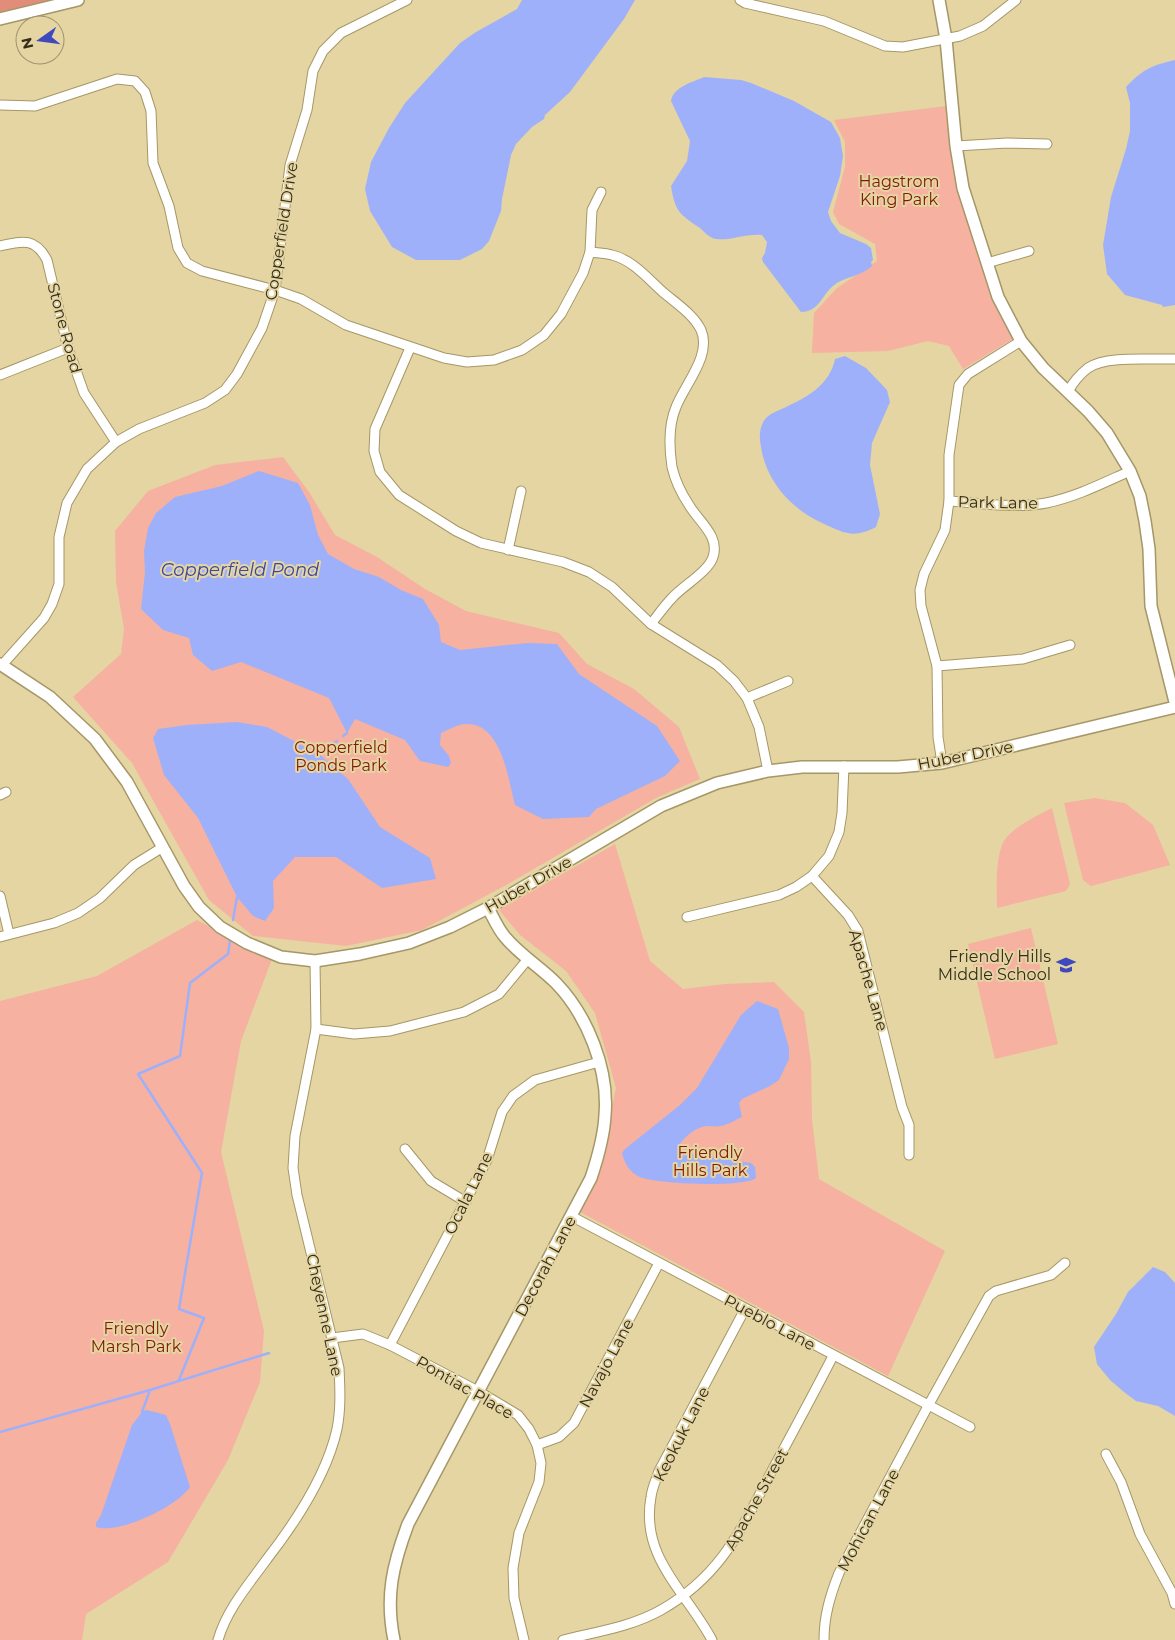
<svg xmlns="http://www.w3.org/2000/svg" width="1175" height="1640" font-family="Montserrat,sans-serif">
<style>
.green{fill:#f6b1a1}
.forest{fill:#e28d7a}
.water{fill:#9fb0fa}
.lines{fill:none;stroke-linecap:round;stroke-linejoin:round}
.stream{stroke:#9fb0fa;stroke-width:2.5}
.minor-casing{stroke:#a59767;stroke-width:11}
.tertiary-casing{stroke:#a59767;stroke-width:14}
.minor{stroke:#fff;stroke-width:9}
.tertiary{stroke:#fff;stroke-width:11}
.labels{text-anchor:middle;stroke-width:4;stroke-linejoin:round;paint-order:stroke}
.park-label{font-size:16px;fill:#801c05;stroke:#e4d5a3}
.street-label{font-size:16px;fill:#332d1a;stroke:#e4d5a3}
.poi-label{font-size:16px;fill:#332d1a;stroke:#e4d5a3;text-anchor:end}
.water-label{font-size:18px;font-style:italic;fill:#3c479c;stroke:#e4d5a3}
</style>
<rect width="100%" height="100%" fill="#e4d5a3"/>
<!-- green -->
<g class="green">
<polygon points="946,106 957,187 989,291 1013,339 963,369 949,346 928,341 888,351 812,353 814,313 837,288 877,261 875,244 839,224 833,212 845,167 845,142 834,120"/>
<polygon points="283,457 309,492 335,535 377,557 425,589 466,611 559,633 587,664 634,689 679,727 700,779 656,798 508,884 422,930 346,946 253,936 209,900 132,763 73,697 121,654 124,629 116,582 115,531 148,491 215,465"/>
<polygon points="1095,798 1125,803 1153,825 1170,865 1091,886 1083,880 1064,803"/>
<path d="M1052,808L1070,884L1066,891L997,908C997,888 995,865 1002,845C1007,830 1038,815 1052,808Z"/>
<polygon points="615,844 650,961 683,989 725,984 774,982 804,1012 811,1062 812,1119 819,1179 945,1251 888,1376 580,1212 598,1174 616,1088 595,1013 566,971 520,935 499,910"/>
<polygon points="197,920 272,959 241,1041 221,1152 264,1331 260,1382 228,1460 168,1562 86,1614 82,1640 0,1640 0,1001 97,976"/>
<polygon points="1031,928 1058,1044 995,1059 968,944"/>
</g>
<!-- forest -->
<polygon class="forest" points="0,0 55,0 0,14"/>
<!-- water -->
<g class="water">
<polygon points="522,0 635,0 624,19 570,92 545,115 544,119 532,127 516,144 511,155 502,199 501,211 489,241 482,249 460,260 416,260 392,247 370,211 365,189 371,162 389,128 405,103 460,43 476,32 517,9"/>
<path d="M1175,60V305L1163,307L1162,305L1125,295L1107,274L1103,245L1111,197L1126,149L1130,131V103L1126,87C1142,70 1152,65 1175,60Z"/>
<path d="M704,77L741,80L751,83L794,101L831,122L840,138L843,156L840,176L828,212L831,221L840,233L866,244L871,248L873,260L871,262L872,266C861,277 844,276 833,286C822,295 819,312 801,312L763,262L762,258L765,253L767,242L762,235C746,233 731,241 716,239C710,238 704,232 700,228C679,214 675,211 671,186L687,161L690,141L671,101C673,87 693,82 704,77Z"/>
<path d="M845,356L866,368L887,390L890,402L872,443L870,465L880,514L876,527C853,539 844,533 822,523C791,509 766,481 761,447C759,437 759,426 766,418C771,413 780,410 786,407C808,397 830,384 835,359Z"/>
<path d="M259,471L298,483L310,505L318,535L328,554L354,569L379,577L401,590L423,599L439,625L441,642L460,650L528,643L557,644L579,674L657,726L680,761L665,776L596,809L589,817L543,819L515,805C508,779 502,723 466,724C458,724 448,730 441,733L440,745L449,756L451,763L448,767L420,761L405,740L355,719L347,733L329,698L241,662L212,671L193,655L189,638L163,630L141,609L145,572L144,551L148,528L156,513L175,497L222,486Z"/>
<polygon points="237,722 267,727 319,754 348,779 380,827 430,858 436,879 382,888 336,857 295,857 273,881 274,908 265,921 253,916 237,897 198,818 164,775 153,738 158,729 187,725"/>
<path d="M757,1001L778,1009L789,1048V1059L779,1080L770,1086L742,1099L739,1103L742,1117C735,1120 728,1125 720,1126C716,1127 712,1126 708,1126C697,1126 682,1138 678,1148L686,1153L751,1163L755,1167L756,1178C744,1188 656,1184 640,1177C629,1172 625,1164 622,1153L625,1149L680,1105L697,1088L741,1015Z"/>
<polygon points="1153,1267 1165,1272 1175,1283 1175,1416 1158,1406 1136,1401 1124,1392 1110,1380 1097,1364 1094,1347 1116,1314 1128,1292"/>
<path d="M147,1410L166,1415L170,1424L190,1487C178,1506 118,1535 96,1527V1523L101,1515L132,1425L143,1411Z"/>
</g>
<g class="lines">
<!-- stream -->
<g class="stream">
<polyline points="343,736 347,733"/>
<polyline points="319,754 337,741"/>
<polyline points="233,920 237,897"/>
<polyline points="179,1380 204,1318 179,1309 202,1173 138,1074 180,1056 190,983 228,954 230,941"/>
<polyline points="142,1412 150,1390"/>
<polyline points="0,1432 150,1390 269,1353"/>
</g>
<!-- minor casing -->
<g class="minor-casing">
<g id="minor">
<polyline points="740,0 745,3 824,21 885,46 903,47 960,36 983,26 1016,0"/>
<polyline points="0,105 35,106 117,79 135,81 145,92 151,111 153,163 169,206 178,248 187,263 202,271 275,290 301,299 346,325 444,358 467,362 494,360 522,350 544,335 561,314 583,273 590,252 592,210 601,192"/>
<polyline points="956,146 1007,143 1047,144"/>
<path d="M0,246C22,241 35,237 47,260L68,348L84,393L116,442"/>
<path d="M590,252C597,253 605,253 612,255C633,260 648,279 664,293C676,303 694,315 701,330C712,355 685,384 676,407C668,426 669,447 672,467C675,480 681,493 689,505C699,522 720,536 713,557C709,571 683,586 673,597C665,605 658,615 651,624"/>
<polyline points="987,263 1029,251"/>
<polyline points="410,348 375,429 374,451 380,472 399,495 456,531 481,543 563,562 589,572 612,587 651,624 717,665 734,681 747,698 759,727 768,771"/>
<polyline points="0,375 68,348"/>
<path d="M1068,392C1073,382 1079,375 1088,368C1106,355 1152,360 1175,359"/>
<path d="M949,501C981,503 1015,509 1046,503C1076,497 1103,483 1130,471"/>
<polyline points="508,550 521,491"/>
<polyline points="2,665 44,618 52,604 59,584 59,537 67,503 87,469 116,442 139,429 205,403 225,390 237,374 262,328 275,290 290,165 307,110 313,71 323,51 341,33 407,0"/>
<polyline points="937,666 1023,659 1070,645"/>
<polyline points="747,698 788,681"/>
<polyline points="942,763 938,737 937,666 921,606 920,590 924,574 945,530 949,501 949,455 959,385 968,374 1021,341"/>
<polyline points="0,795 6,792"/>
<polyline points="812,876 848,915 858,931 902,1107 909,1125 909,1155"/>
<polyline points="0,896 9,934"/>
<polyline points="687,917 779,895 796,887 812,876 829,856 839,832 842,813 844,766"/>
<polyline points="0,937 54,923 78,913 100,898 134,865 163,847"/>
<polyline points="316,1029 354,1034 390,1031 464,1012 499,994 528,959"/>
<polyline points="405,1149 431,1181 466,1202"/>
<polyline points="571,1216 970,1427"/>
<polyline points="332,1338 363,1334 390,1345 478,1391 518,1415 529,1429 537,1445 541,1463 539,1482 519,1533 513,1568 514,1598 524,1640"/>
<polyline points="390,1345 487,1160 502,1112 513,1096 535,1080 599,1062"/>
<polyline points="537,1445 559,1437 574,1423 659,1263"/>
<polyline points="1106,1454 1121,1482 1140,1534 1172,1593 1175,1604"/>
<path d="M218,1640C227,1609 249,1584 267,1559C295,1523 327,1474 337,1429C341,1409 340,1388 339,1368L297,1195L293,1168L295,1136L316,1029L315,961"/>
<path d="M563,1640C595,1632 631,1627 661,1610C723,1575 742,1527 774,1467C794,1430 814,1393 833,1356"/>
<path d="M712,1640C686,1591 640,1558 651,1497C652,1488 656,1480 659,1471L745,1309"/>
<path d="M824,1640C824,1616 830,1596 839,1573L928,1406L989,1296L996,1291L1051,1275L1065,1263"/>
</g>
</g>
<!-- tertiary casing -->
<g class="tertiary-casing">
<g id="tertiary">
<polyline points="939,0 946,39 956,146 963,188 998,297 1021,341 1043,368 1088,411 1107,433 1130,471 1140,496 1145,521 1149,549 1151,606 1175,702"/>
<polyline points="0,19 78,0"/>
<polyline points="0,664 50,697 95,739 127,782 184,886 199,907 220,927 247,943 281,957 315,961 360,954 409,943 450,927 488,908 661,806 717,783 768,771 802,767 898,767 942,763 1175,707"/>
<path d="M394,1640C385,1596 393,1564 408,1524L591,1178C598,1157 604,1137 605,1115C609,1069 587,1015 556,983C540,967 520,955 505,937C498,929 493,917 488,908"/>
</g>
</g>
<!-- minor -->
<use href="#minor" class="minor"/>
<!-- tertiary -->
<use href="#tertiary" class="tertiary"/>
</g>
<!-- icons -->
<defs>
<g id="school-bare" transform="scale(1.5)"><path d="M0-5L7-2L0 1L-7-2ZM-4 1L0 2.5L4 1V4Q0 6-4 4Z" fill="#3f49bd" stroke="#e4d5a3" stroke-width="2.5" paint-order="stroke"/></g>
</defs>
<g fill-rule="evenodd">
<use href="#school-bare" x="1066" y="965"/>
</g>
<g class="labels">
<!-- park labels -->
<g class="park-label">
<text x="899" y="187">Hagstrom<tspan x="899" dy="18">King Park</tspan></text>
<text x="341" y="753">Copperfield<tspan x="341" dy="18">Ponds Park</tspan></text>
<text x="710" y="1158">Friendly<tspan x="710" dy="18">Hills Park</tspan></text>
<text x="136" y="1334">Friendly<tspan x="136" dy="18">Marsh Park</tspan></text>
</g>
<!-- street labels -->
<g class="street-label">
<text transform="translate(281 231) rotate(-81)" y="6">Copperfield Drive</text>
<text transform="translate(65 328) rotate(75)" y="6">Stone Road</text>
<text transform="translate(998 502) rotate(1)" y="6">Park Lane</text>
<text transform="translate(965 755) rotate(-11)" y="6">Huber Drive</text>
<text transform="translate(528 884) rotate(-30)" y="6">Huber Drive</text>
<text transform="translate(869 980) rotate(74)" y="6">Apache Lane</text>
<text transform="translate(468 1193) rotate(-64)" y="6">Ocala Lane</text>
<text transform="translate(545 1266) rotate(-62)" y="6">Decorah Lane</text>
<text transform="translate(325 1315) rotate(78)" y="6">Cheyenne Lane</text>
<text transform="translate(770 1322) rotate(28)" y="6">Pueblo Lane</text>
<text transform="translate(606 1363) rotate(-62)" y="6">Navajo Lane</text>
<text transform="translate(465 1387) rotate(30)" y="6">Pontiac Place</text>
<text transform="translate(681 1434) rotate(-63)" y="6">Keokuk Lane</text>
<text transform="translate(756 1499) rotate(-61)" y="6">Apache Street</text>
<text transform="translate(868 1520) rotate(-62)" y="6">Mohican Lane</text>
</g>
<!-- poi labels -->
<g class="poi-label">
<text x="1051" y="962">Friendly Hills<tspan x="1051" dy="18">Middle School</tspan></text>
</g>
<!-- water labels -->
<g class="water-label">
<text x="240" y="576">Copperfield Pond</text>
</g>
</g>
<!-- north arrow -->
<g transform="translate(40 40) rotate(256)"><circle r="24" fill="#e4d5a3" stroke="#9d926c"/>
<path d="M0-4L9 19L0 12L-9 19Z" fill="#3f49bd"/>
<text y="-8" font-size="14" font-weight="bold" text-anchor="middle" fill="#332d1a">N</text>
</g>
</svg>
